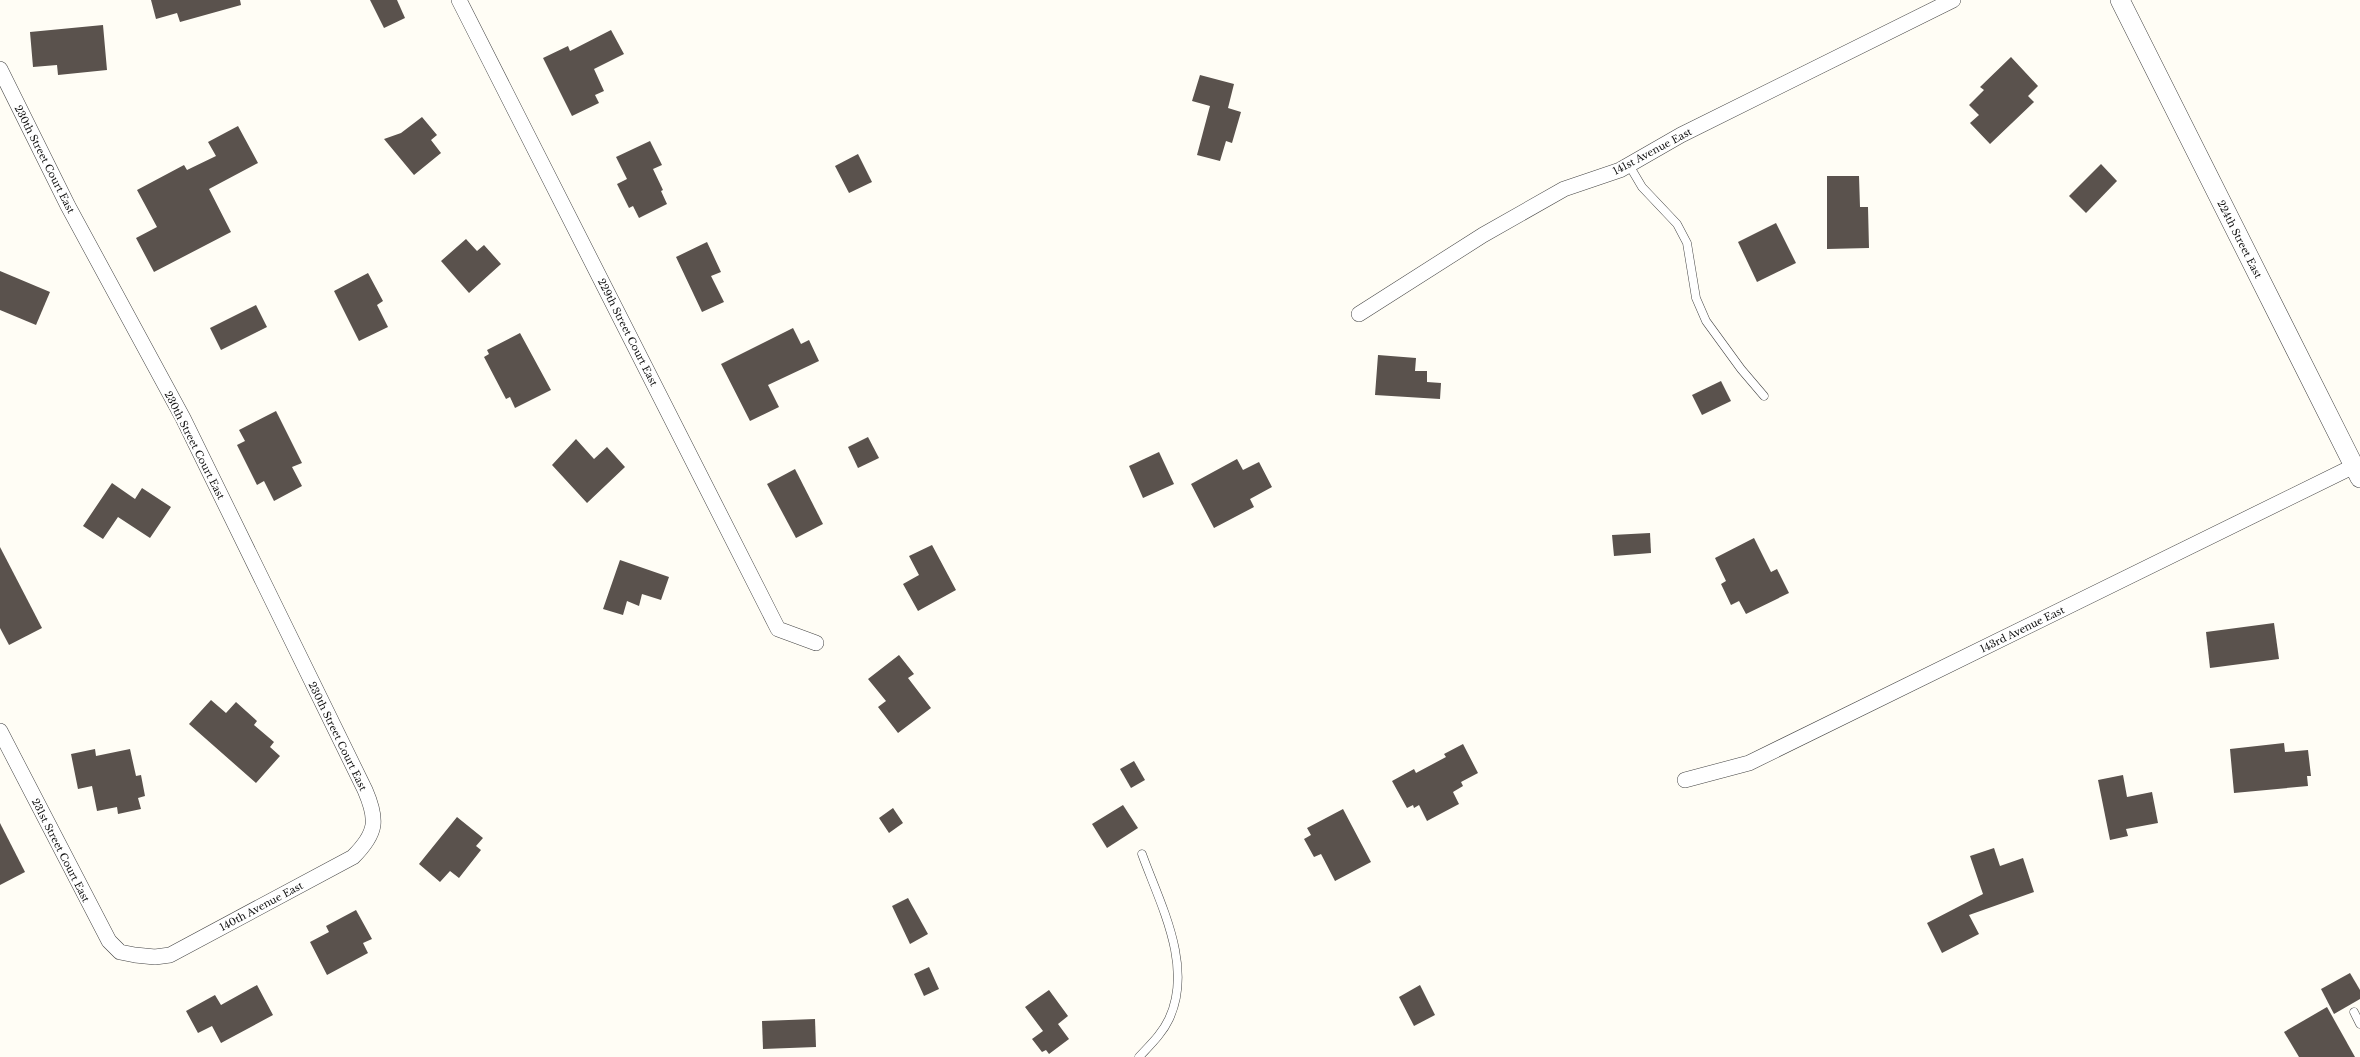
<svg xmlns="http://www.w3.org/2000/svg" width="2360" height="1057" font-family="'Libre Baskerville',serif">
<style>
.building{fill:#5a524d}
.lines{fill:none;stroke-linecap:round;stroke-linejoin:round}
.service-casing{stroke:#444;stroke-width:9}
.minor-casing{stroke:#444;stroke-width:16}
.tertiary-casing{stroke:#444;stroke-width:20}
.service{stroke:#fff;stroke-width:8}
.minor{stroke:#fff;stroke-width:15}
.tertiary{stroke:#fff;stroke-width:19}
.labels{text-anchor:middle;stroke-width:4;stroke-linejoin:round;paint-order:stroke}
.street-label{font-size:10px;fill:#111;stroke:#fff}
</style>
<rect width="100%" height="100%" fill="#fffdf5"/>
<!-- building -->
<g class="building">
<polygon points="151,0 240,0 241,5 180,22 177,13 156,19"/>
<polygon points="370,0 397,0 405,18 384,28"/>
<polygon points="103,25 107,70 58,75 57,65 33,67 30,32"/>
<polygon points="611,30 624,54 594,69 604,91 595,95 599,103 572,116 543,58 568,46 570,51"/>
<polygon points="2011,57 2038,86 2028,96 2034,102 1990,144 1970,123 1979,115 1969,105 1984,90 1980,87"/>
<polygon points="1200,75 1234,84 1228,108 1241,112 1232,143 1226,141 1220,161 1197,155 1210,106 1192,101"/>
<polygon points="422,117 437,135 431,140 441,153 414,175 384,139 401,133"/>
<polygon points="238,126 258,163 209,189 231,232 154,272 136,238 157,227 137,190 184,165 187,170 216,156 208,142"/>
<polygon points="650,141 662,165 653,169 663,190 661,191 667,204 639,218 633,206 629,208 617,184 627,179 616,157"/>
<polygon points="858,154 872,182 849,193 835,166"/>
<polygon points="2101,164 2117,181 2086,213 2069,196"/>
<polygon points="1827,176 1859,176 1860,207 1868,207 1869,248 1827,249"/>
<polygon points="1776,223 1796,263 1757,282 1738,242"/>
<polygon points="466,239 477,251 484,245 501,264 469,293 441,261"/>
<polygon points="707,242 721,272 711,276 724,302 702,312 676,257"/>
<polygon points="0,271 50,292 36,325 0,310"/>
<polygon points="368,273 383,301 377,305 388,327 359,341 334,291"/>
<polygon points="256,305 267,327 221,350 210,328"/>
<polygon points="793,328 801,344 809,340 819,361 768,385 779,407 750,421 721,364"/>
<polygon points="520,333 551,390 515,408 510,397 506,399 484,357 489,354 487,350"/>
<polygon points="1378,355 1416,358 1415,371 1427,371 1427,382 1441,383 1440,399 1375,395"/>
<polygon points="1721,381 1731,401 1702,415 1692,395"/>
<polygon points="276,411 302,463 292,467 302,486 274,501 264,481 257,485 237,445 245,441 239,430"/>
<polygon points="868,437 879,458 858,468 848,447"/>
<polygon points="576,439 594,459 607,447 625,467 587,503 552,465"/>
<polygon points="1159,452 1174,484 1143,498 1129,466"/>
<polygon points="1237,459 1243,470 1259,462 1272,487 1250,499 1254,507 1214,528 1191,484"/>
<polygon points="795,469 823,524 796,538 767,484"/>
<polygon points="112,483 135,499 142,488 171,507 150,538 118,517 103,539 83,526"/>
<polygon points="1650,533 1651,553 1614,556 1612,535"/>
<polygon points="1754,538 1771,572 1777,569 1789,593 1746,614 1739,601 1731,605 1721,584 1726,581 1715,558"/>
<polygon points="932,545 956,590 918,611 903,584 919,575 909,556"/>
<polygon points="0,547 42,628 9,645 0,628"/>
<polygon points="620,560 669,577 661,600 642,594 639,606 627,601 623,615 603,609"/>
<polygon points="2274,623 2279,659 2210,668 2206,632"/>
<polygon points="899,655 914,674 908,678 931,708 898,733 878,707 886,701 868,679"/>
<polygon points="211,700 226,713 236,702 257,721 254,725 274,742 270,747 280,756 256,783 189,724"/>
<polygon points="2284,743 2285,752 2308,750 2311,776 2307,776 2308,786 2234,793 2230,749"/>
<polygon points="1463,744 1478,773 1461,782 1463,786 1453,792 1459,804 1427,821 1419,805 1414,808 1413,805 1407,808 1392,781 1414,769 1416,773 1446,757 1444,754"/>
<polygon points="95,749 96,756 130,749 136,776 141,775 145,796 138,798 141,809 118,814 117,807 97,811 92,786 78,789 71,754"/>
<polygon points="1134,761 1145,780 1131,788 1120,769"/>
<polygon points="2123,775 2127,797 2152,792 2158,823 2126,829 2128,836 2110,840 2098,780"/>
<polygon points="1123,805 1138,828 1107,848 1092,824"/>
<polygon points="893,808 903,823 889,833 879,818"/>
<polygon points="1343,809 1371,862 1335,881 1321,854 1314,857 1304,839 1311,835 1307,828"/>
<polygon points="457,817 483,838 476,846 481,850 459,878 450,871 440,882 419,864"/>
<polygon points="0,823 25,872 0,885"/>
<polygon points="1994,848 2000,866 2023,858 2034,892 1969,915 1979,934 1942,953 1927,923 1983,894 1970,856"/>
<polygon points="908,898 928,934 910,944 892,906"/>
<polygon points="356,910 372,939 363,943 368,953 327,975 310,942 329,932 326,926"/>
<polygon points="929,967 939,989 924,996 914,974"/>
<polygon points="2350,973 2360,990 2360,999 2334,1014 2321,989"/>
<polygon points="257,985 273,1015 221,1043 212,1026 198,1033 186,1011 215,995 221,1005"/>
<polygon points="1420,985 1435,1015 1414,1026 1399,997"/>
<polygon points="1049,990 1068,1016 1058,1024 1069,1039 1049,1054 1046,1050 1042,1052 1032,1039 1043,1031 1025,1007"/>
<polygon points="2327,1007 2355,1057 2299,1057 2284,1032"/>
<polygon points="815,1019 816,1047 763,1049 762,1021"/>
</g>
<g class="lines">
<!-- service casing -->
<g class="service-casing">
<g id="service">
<polyline points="1629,165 1642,187 1677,224 1687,243 1696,298 1706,321 1741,369 1764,396"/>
<polyline points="2354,1012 2360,1024"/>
<path d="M1139,1057C1150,1045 1162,1034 1169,1019C1194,966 1160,904 1142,854"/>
</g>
</g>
<!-- minor casing -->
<g class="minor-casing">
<g id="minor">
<polyline points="459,0 778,629 816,643"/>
<path d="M0,69L68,206L183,418L365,790C378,820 377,833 353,857L170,955L155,957L135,955L120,952L109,941L0,731"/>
<polyline points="1359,314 1483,235 1564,189 1620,170 1681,135 1953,0"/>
<polyline points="1685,780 1749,763 2354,466"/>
</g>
</g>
<!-- tertiary casing -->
<g class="tertiary-casing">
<polyline id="tertiary" points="2120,0 2360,478"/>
</g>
<!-- service -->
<use href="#service" class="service"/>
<!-- minor -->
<use href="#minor" class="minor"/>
<!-- tertiary -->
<use href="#tertiary" class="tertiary"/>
</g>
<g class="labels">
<!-- street labels -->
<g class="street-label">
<text transform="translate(1652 151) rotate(-28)" y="4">141st Avenue East</text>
<text transform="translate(45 159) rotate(63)" y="4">230th Street Court East</text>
<text transform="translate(2240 239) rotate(63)" y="4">224th Street East</text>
<text transform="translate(628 332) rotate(63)" y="4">229th Street Court East</text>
<text transform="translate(195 445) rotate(63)" y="4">230th Street Court East</text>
<text transform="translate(2022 629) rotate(-26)" y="4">143rd Avenue East</text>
<text transform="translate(338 736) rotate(64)" y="4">230th Street Court East</text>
<text transform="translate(61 850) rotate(63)" y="4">231st Street Court East</text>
<text transform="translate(261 906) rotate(-28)" y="4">140th Avenue East</text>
</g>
</g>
</svg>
